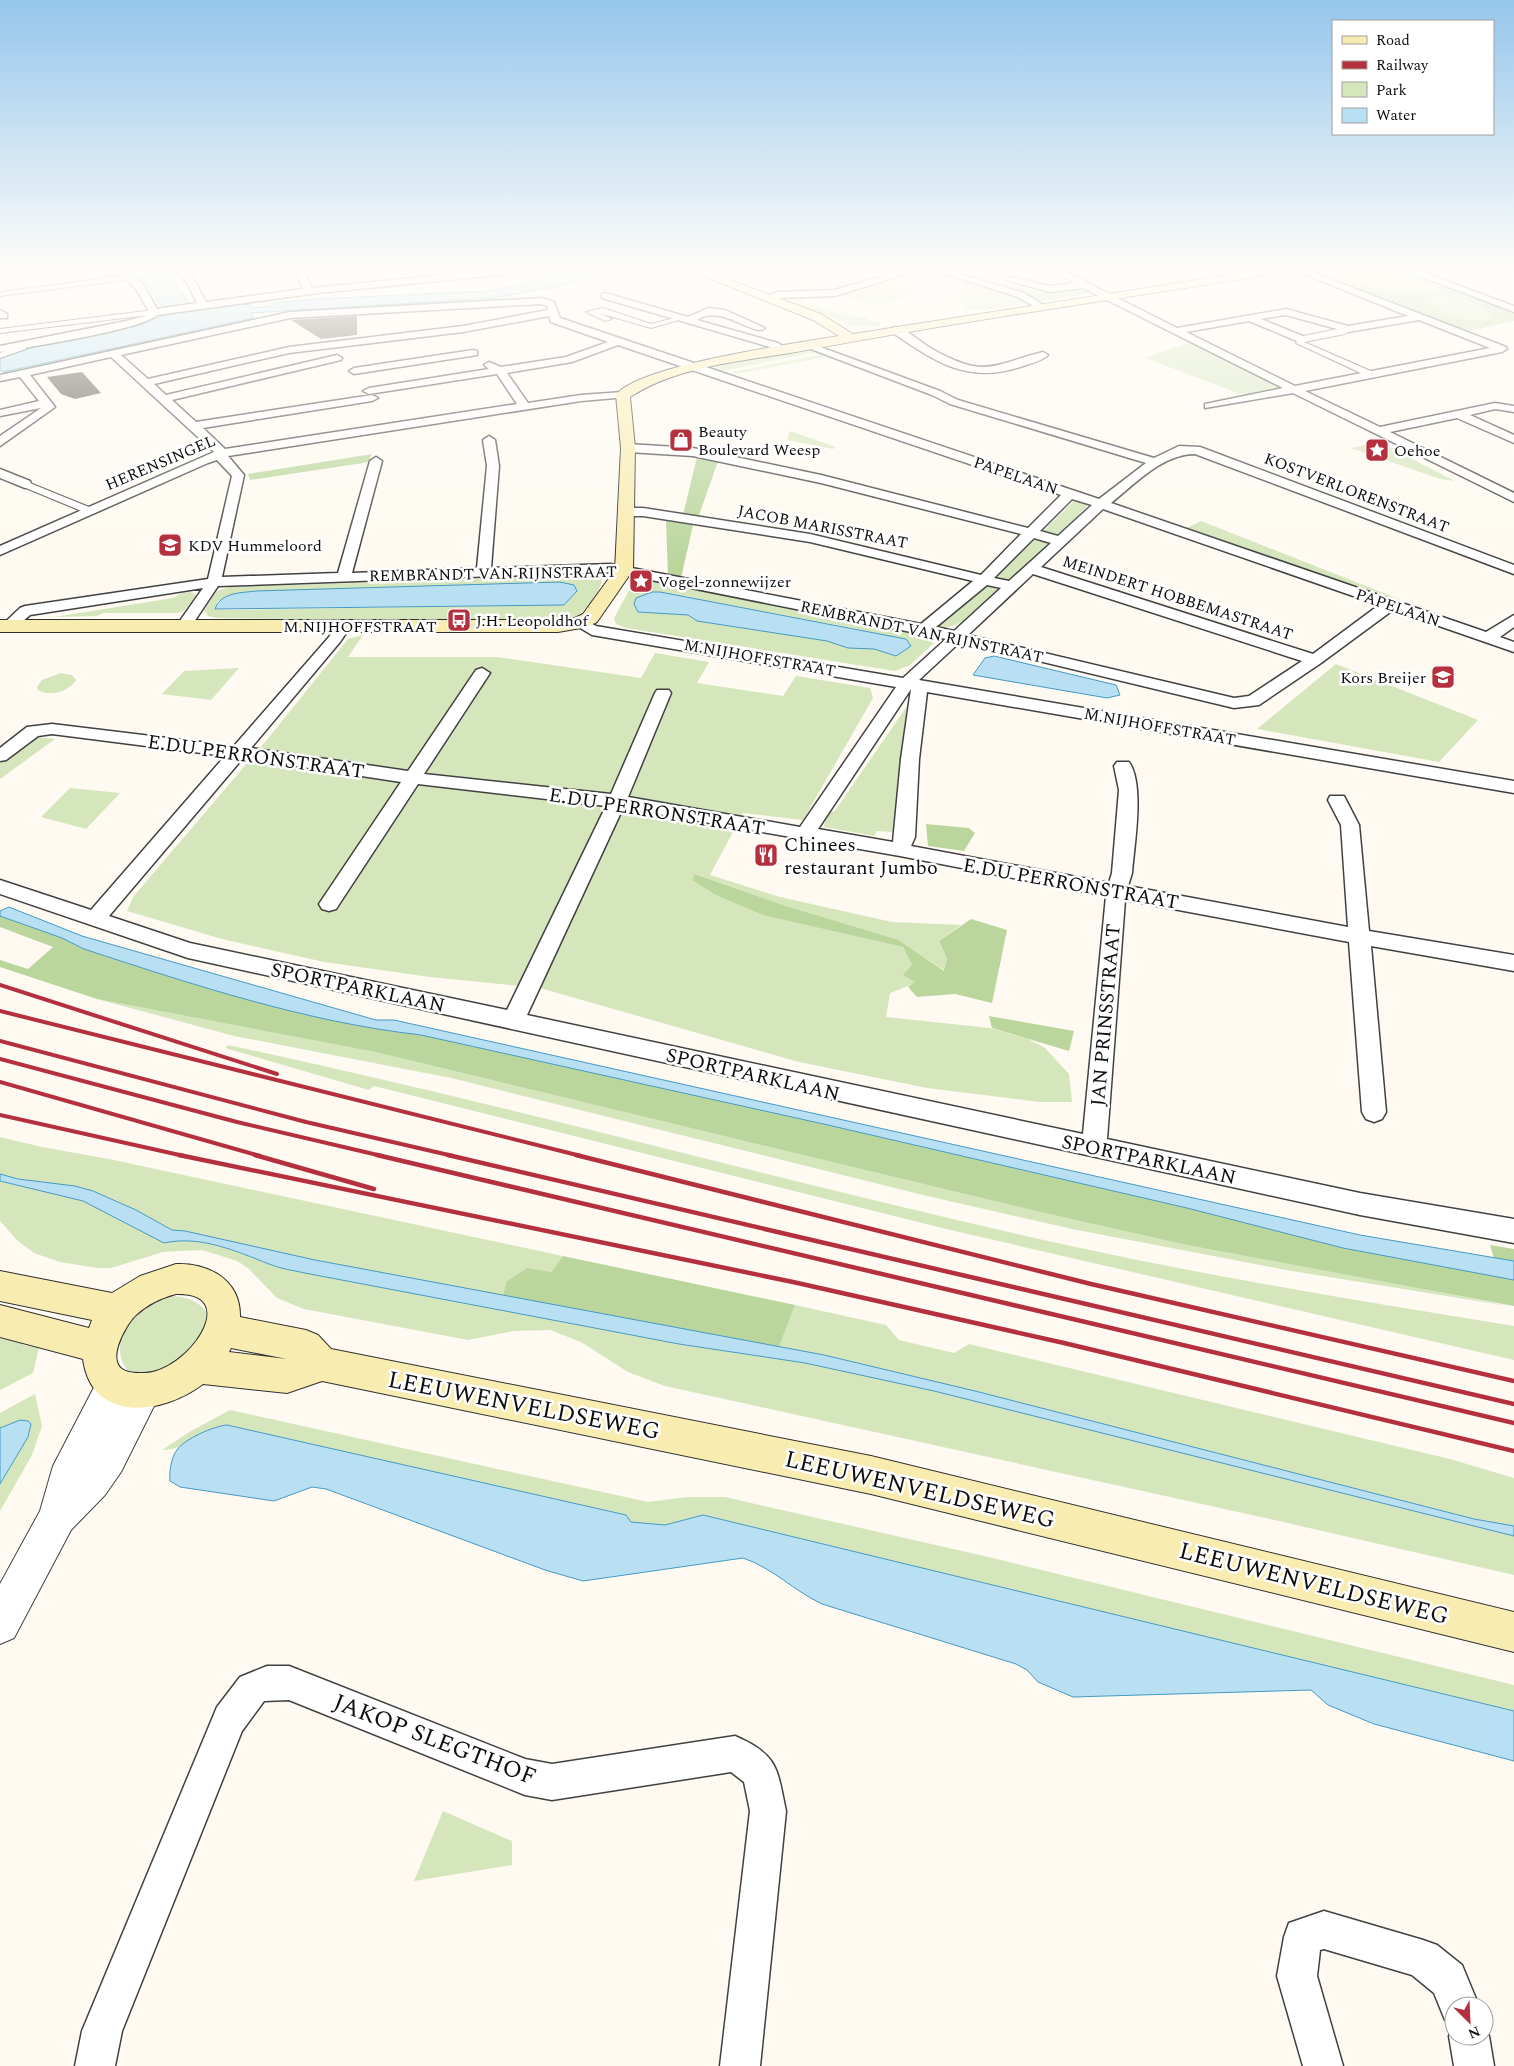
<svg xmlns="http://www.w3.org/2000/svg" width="1514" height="2066" font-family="Spectral,serif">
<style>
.green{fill:#d5e6bc;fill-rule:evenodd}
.forest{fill:#bad69d;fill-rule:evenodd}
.water{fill:#b9e0f2;stroke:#4599c4}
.building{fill:#564f4b}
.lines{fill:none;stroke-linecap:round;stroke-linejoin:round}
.pedestrian-casing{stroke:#414141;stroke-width:2}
.minor-casing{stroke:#414141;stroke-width:3}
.tertiary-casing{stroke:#414141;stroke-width:2}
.secondary-casing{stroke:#303030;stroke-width:2}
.pedestrian{fill:#fff;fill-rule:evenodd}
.minor{fill:#fff;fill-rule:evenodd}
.tertiary{fill:#fff;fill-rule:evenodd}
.secondary{fill:#f9ecb0;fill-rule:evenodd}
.rail-far1{stroke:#b5303e;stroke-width:4}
.rail{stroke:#b5303e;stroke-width:4.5}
.labels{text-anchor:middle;stroke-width:5;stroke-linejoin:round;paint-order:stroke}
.far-poi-label{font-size:16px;fill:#0e0e0e;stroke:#fff;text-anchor:start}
.far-street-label{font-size:16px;fill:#0e0e0e;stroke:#fff}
.street-label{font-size:20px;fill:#0e0e0e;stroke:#fff}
.poi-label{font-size:20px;fill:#0e0e0e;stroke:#fff;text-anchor:start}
.near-street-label{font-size:24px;fill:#0e0e0e;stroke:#fff}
</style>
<rect width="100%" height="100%" fill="#fefaf1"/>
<!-- green -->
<g class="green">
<path d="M712,271H816L797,278L823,290L805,291V288L799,285L802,284C785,274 763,269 743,271C731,272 724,275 712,271Z"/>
<polygon points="921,271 933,271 1017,297 1028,303 981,311 964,308 968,304 957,302 961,296 960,289 967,289 964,285 957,285 941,276 931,279 914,273"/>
<polygon points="1360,272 1383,279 1403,277 1439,289 1441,293 1424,294 1411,291 1392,295 1341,277"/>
<path d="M889,279L911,285H908L914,291L913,294C895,306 860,306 840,294L874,286L872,285Z"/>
<polygon points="796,297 806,300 804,302 836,313 858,307 839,314 869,318 869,321 880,322 880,326 854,326 788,299"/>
<path d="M1430,297C1448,295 1483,299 1493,317C1469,324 1444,316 1424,302L1425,299Z"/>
<polygon points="1191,342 1282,387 1243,395 1145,358"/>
<polygon points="807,350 818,352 717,372 712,371 717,366"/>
<polygon points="823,354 829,356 736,374 732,372"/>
<polygon points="790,431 836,447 833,449 787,440"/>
<polygon points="1379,442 1455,481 1440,479 1351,448"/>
<polygon points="1075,500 1081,500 1088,505 1057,537 1041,533"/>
<polygon points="1201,521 1404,601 1184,529"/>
<polygon points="1034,538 1051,543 1009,581 995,577"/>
<path d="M594,575H600L602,579C600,596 581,617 565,622L217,618L208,616L204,610L217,591L230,587ZM365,589L577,591L564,605L217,610V602L230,595L256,591Z"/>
<path d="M659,579L905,631L925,636L934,643L910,665L895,671L626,628L616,624L614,618L632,585ZM652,592H660L858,629L911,646L895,656L874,649L848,648L827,641L697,621L688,615L638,612Z"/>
<path d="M983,585L1000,590C981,606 964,629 937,628Z"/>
<polygon points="190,592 196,595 185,610 178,613 104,613 96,616 54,617 173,598 182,593"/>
<polygon points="363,635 348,657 497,657 641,678 655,653 709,662 697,683 783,696 796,676 870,688 873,698 803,820 743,813 710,875 780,897 892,922 961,925 939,941 947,959 945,971 899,940 783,905 696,874 692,880 766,916 903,947 913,965 916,983 890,993 886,1017 990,1028 1028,1039 1045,1048 1069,1074 1072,1102 1040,1102 927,1088 799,1062 540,988 430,977 324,962 222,939 127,911 133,897 266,741 348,639"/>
<polygon points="1336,664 1478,720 1439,762 1257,729"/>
<polygon points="239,668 211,700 162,694 184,671"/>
<path d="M61,673L72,675L76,680C69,692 49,697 38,690L37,687L42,680Z"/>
<polygon points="907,706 895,825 892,832 876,831 875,836 824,827 826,813 835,811"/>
<polygon points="35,737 55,739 0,779 0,763"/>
<polygon points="70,788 120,793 86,829 41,817"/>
<polygon points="97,999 375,1052 1019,1207 1514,1307 1286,1270 1072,1229 923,1195 451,1078 234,1036"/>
<path d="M228,1045C511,1105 789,1184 1071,1246C1218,1278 1366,1302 1514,1326V1360L946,1229L374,1086L369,1090L225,1048Z"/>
<polygon points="0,1137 42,1147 109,1159 563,1256 551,1272 506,1282 503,1296 315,1260 185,1231 172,1230 136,1210 93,1191 75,1186 18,1179 0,1174"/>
<path d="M0,1181L83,1201L164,1242C200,1236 236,1251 269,1264C281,1269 296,1271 310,1274L679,1344L805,1363L934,1391L1514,1536V1575L1270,1519L665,1386L628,1372L581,1342L550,1330L514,1331L468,1340L304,1309L277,1298L248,1268L237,1261L202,1250L163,1252L111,1268H97L60,1262L34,1253L18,1241L0,1221Z"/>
<path d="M170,1296C189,1296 216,1306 206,1331C203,1339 183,1361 176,1366C171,1371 158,1372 151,1374C117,1382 113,1343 129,1322C139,1308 154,1301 170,1296Z"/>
<polygon points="795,1305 886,1325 899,1340 954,1353 969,1344 1450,1459 1514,1478 1514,1526 1474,1519 975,1391 779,1347"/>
<polygon points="0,1330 29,1336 23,1345 39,1348 33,1373 0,1390"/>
<polygon points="35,1394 42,1426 32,1455 0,1511 0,1484 28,1437 9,1424 0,1428 0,1413"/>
<path d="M230,1410L648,1502L687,1497H725L984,1556L1514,1685V1711L703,1515L665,1525L631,1522L626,1515L227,1425C198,1428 189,1450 162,1450L191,1431Z"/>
<polygon points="443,1811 512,1841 512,1865 414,1881"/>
</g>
<!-- forest -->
<g class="forest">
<path d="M959,271H968C990,277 1013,287 1035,291C1054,294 1077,285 1093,293L1039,302L1021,293L1025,291Z"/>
<path d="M1337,271H1401L1514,312V321L1464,332L1318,274ZM1360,272L1383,279L1403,277L1439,289L1441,292L1424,294L1411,291L1392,295L1341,277ZM1438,296C1455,297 1484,301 1493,317C1470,325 1444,315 1425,302V299Z"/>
<polygon points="372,454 368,462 363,463 250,480 248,474"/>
<polygon points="697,457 718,461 698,518 683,515"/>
<polygon points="666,521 693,525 681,578 668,576"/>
<polygon points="926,824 969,828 975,833 964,851 928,846"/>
<polygon points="695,874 783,905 899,940 944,971 947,959 939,941 971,919 1007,930 992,1003 955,994 917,997 908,987 915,982 903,975 912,965 903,947 766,916 716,895 692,880"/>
<path d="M0,916L63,938L84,949C194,985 306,1022 421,1035L828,1125L1187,1208L1343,1248L1514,1280V1306L1183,1244L1019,1207L375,1052L97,999L0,967V960L28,969L53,947L0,927Z"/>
<polygon points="989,1016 1074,1031 1069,1051 992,1028"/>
<polygon points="1490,1245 1514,1249 1514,1261 1494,1258"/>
<polygon points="563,1256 795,1305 779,1347 503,1296 506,1282 527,1268 551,1272"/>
</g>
<!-- water -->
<g class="water">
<path d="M138,271C171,271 169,276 188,302L183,305L209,307L246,304L250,305L252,308L273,306V303L317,299L487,291L525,284L573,271H615L555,287L494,298L251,313L253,318L249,319L3,372L0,370V358C43,341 88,338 133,327C147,323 159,317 173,312L171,307L162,306L143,280L134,273Z"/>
<path d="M560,582L574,585L577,591L564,605L215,609C221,592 241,593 256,591Z"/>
<polygon points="652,592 660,592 906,639 911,646 896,656 874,649 848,648 827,641 697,621 688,615 638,612 634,604 636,598"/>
<polygon points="994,656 1116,685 1120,695 1107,698 973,675 985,658"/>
<path d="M9,907L82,936L376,1020H394L1360,1235L1514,1261V1280L1343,1248L1187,1208L828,1125L421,1035C306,1022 194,985 84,949L62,938L0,916V911Z"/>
<path d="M0,1174L18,1179L75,1186L93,1191L136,1210L172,1230L185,1231L315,1260L824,1355L975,1391L1474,1519L1514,1526V1536L934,1391L805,1363L679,1344L310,1274C296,1271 281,1269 269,1264C236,1251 200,1235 164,1243L83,1201L0,1181Z"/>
<polygon points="20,1420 28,1421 31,1424 28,1437 0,1484 0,1428"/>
<path d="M227,1425L626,1515L631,1522L665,1525L703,1515L1514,1711V1761L1374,1724L1328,1705L1311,1690L1073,1697L1038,1682L1027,1670L1016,1664L822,1604C794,1591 773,1568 743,1558L583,1581L545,1570L326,1489L312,1487L274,1501L180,1487L170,1481C169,1473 171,1457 177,1450C184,1439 214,1426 227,1425Z"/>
</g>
<!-- building -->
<g class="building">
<polygon points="357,316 357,335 321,339 291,320"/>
<polygon points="82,372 101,393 75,399 61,394 47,377"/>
</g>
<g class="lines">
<!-- pedestrian casing -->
<g class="pedestrian-casing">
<g id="pedestrian">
<polygon points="130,275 133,279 0,296 0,292"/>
<polygon points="603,308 651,324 678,317 682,319 651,328 599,313 612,319 605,321 586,312"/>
<polygon points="154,310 158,312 157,314 0,333 0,329"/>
<polygon points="1348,327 1352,329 1345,334 1304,342 1373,372 1373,376 1367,376 1296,343 1298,337"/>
<polygon points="20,343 26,343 26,349 0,358 0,353"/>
<polygon points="25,481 94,509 95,511 90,514 86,513 21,486 20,484"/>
</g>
</g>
<!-- minor casing -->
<g class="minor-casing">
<g id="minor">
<path d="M104,271C139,271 141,280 157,309L197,303L188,284L175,271H184L195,281L206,302L303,289L295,271H303L312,288L484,271H513L508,274L318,293L157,315C142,330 28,347 0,352V346L126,321L145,316L149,312C136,287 133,279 105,273Z"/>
<polygon points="901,271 915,271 835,296 778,298 767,301 762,298 778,292 834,290"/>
<polygon points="936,271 949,271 1024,293 1048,308 1040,310 1018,297"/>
<path d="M1053,271H1064L1177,328L1286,309L1348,326L1408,316L1297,271H1309L1506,347L1507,349L1502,352L1305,391L1380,427L1495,403L1514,406V412L1495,409L1470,415L1514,435V443L1457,418L1390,432L1514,493V502L1293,393L1205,408V404L1283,388L1083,288L1050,292L1006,280L1011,277L1050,286L1075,283ZM1286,315L1348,332L1419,320L1490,348L1295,386L1186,332L1249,321L1297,341H1305V337L1261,319Z"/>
<polygon points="1407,271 1419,271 1514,306 1514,312"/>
<path d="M605,293L688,317L708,308L725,310L765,328C754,338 722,303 697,320L778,343L788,350L787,352H779L770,347L602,298V294Z"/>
<path d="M542,298L554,302L560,318L1099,499L1146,463L950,404L932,395L803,346L808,343L812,344L940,391L958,400L1154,458L1179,446L1200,447L1514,565V574L1195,454C1162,454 1135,484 1111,503L1486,632L1514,615V627L1500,637L1514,642V652L1393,610L1321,663L1259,705L1234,708L960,642L919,680L1514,781V793L927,692L919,759L915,837L911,846L1109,883L1112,873L1119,790L1114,766L1117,762H1129C1145,785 1134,845 1132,873L1128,886L1348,927L1341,825L1328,800L1330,796H1344L1359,825L1369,931L1514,955V971L1371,946L1386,1112L1382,1119L1374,1122L1366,1119L1362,1112L1349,942L1125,900L1107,1139L1360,1193L1514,1219V1243L1360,1215L188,958L0,894V880L91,910L225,756L52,734L38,736L6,760L0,761V748L27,727L52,724L234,746L329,637L338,623L343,621L351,626L340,642L251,748L408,771L476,670L482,668L490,673L424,774L611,794L655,693L657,690H669L671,693L628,797L800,827L896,687L592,635L572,623L575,620H585L596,626L903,678L946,639L611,572L218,586L190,628L185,630L177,625L203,588L30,615L14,629L9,631L1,626L20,608L25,606L208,579L232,476L217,460L208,463L0,555V546L214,452L111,357L30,375L55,407L0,446V436L41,408L0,416V410L39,401L20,377L0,381V375L290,312ZM541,304L547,306L548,310L463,326L289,347L148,379L121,355L290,318ZM549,316L551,322L608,342L566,357L501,367L489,362L484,365L489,369L369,388L363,391L369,394L497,374L517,404L225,449L203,428L372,401L378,398L372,395L196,422L172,400L341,360L342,358L337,355L166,395L154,384L289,353L463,332ZM618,345L1061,495L1028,528L821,475L693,448L628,444L622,448L628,452L693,456L821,483L1021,534L981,575L810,534L643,508H627L620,512L627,516H643L810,542L973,581L921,624L611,564L491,568L499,466L495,440L489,436L483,440L487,466L477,568L352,573L382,461L376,457L370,461L338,573L222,577L244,475L228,456L581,401L627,397V393L623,392L581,395L528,403L507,373L572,362ZM1072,499L1092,505L1058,536L1040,531ZM1103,509L1379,605L1313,654L1041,567ZM1034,538L1051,543L1009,581L994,578ZM1033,574L1302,661L1249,696L1234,698L968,635ZM987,585L1001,588L954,631L936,627ZM911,689L901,759L893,842L818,829ZM243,758L401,782L319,904L322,909L329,911L336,909L418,784L606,806L507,1010L190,943L109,916ZM623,808L900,856L1106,896L1083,1134L527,1015Z"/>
<polygon points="0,310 7,314 7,318 0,318"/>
<path d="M896,327C909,330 921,343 932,349C986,379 991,365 1043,352L1048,355C1042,361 1029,364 1020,367C967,384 935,362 892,332V328Z"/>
<polygon points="473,350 477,351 477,355 354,374 349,371 354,368"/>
<polygon points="0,469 30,481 31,484 25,488 0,478"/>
<path d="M267,1666H289L525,1759L552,1764L735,1736C779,1755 777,1769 786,1811L760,2066H720L750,1811L744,1782L731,1772L552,1800L525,1795L289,1700L264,1701L242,1731L122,2031L115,2066H75L82,2031L217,1707L240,1677Z"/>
<polygon points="1324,1911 1423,1940 1437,1945 1462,1965 1479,2006 1454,2006 1454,2036 1484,2036 1484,2024 1489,2036 1494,2066 1454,2066 1449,2036 1454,2024 1445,2020 1434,1993 1412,1975 1324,1949 1320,1950 1317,1976 1343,2066 1303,2066 1277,1976 1284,1937 1289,1923"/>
</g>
</g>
<!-- tertiary casing -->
<g class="tertiary-casing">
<polygon id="tertiary" points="114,1367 126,1372 130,1380 143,1374 155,1380 161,1392 121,1472 105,1495 71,1530 14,1638 0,1644 0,1584 40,1511 53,1466 102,1372"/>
</g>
<!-- secondary casing -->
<g class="secondary-casing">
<g id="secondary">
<path d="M691,271H706L821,314L853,334L1254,271H1279L1273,274C1118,299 962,321 807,350C749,361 681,364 630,397L635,448L633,570L597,622L587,627L558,632H0V620H558L575,618L583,614L615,570L621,448L616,395C638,365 798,343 839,336L813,320Z"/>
<path d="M176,1264C209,1263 241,1280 240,1317L306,1330L318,1335L331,1349L871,1456L1514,1612V1652L871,1494L322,1381L287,1393L203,1384C164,1414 92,1425 83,1359L0,1337V1305L89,1328L92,1320L0,1301V1271L112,1293L140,1276ZM176,1294C244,1292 187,1373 144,1373C139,1373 133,1373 129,1372C102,1367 125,1325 136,1315C148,1304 161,1298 176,1294ZM231,1348L287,1359L229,1352Z"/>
</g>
</g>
<!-- pedestrian -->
<use href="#pedestrian" class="pedestrian"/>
<!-- minor -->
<use href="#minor" class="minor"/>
<!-- tertiary -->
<use href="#tertiary" class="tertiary"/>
<!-- secondary -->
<use href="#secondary" class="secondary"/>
<!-- rail-far1 -->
<g class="rail-far1">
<polyline points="0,985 277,1074"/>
<polyline points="0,1011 581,1156"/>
<polyline points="0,1041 306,1122 453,1156"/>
<polyline points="0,1059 237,1122 382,1156"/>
<polyline points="0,1082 260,1156"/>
<polyline points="0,1115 184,1156"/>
</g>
<!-- rail -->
<g class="rail">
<polyline points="179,1155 793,1282 1064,1343 1514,1451"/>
<polyline points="255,1155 374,1189"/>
<polyline points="377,1155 1514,1423"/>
<polyline points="448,1155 1514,1404"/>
<polyline points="576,1155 1091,1284 1514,1381"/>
</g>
</g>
<!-- sky -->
<linearGradient id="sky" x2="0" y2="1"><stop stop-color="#95c6ec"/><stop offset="0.48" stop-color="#fffdf9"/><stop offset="1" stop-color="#fffdf9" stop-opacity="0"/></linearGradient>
<rect width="1514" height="560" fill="url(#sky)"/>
<!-- icons -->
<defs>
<g id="shop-square" transform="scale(1.25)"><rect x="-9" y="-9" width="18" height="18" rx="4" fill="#b5303e" stroke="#fff"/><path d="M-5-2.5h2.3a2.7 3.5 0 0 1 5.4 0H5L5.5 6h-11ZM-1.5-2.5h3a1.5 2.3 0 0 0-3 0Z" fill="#fff"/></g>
<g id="sight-square" transform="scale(1.25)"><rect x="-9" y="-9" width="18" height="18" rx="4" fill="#b5303e" stroke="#fff"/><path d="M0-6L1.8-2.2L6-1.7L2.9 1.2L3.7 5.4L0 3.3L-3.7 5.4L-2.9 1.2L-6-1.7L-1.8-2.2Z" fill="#fff"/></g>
<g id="school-square" transform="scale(1.25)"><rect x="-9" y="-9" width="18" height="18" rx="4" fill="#b5303e" stroke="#fff"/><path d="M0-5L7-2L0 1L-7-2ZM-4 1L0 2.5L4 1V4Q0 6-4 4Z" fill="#fff"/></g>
<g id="bus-square" transform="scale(1.25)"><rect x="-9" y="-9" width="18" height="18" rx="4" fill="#b5303e" stroke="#fff"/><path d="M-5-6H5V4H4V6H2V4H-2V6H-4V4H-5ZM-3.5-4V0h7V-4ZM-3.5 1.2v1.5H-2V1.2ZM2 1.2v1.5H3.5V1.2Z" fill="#fff"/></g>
<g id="restaurant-square" transform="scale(1.25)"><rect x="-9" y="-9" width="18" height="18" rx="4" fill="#b5303e" stroke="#fff"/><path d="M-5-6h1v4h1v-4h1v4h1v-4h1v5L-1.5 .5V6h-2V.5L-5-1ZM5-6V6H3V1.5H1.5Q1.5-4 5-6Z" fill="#fff"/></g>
</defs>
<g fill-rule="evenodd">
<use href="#shop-square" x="681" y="440"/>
<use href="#sight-square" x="1377" y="450"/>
<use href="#school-square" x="170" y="545"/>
<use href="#sight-square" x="641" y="581"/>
<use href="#bus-square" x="459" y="620"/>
<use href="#school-square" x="1443" y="677"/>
<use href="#restaurant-square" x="766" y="855"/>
</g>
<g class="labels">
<!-- far-poi labels -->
<g class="far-poi-label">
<text x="698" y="437">Beauty<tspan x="698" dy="18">Boulevard Weesp</tspan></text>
<text x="1394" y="456">Oehoe</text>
<text x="188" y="551">KDV Hummeloord</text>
<text x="658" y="587">Vogel-zonnewijzer</text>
<text x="476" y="626">J.H. Leopoldhof</text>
<text x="1426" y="683" text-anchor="end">Kors Breijer</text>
</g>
<!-- far-street labels -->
<g class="far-street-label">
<text transform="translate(160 462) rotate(-23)" y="6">HERENSINGEL</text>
<text transform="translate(1016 475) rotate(19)" y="6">PAPELAAN</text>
<text transform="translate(1357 492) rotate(21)" y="6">KOSTVERLORENSTRAAT</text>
<text transform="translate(823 526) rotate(11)" y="6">JACOB MARISSTRAAT</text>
<text transform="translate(493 573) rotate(-1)" y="6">REMBRANDT VAN RIJNSTRAAT</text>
<text transform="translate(1178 597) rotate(18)" y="6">MEINDERT HOBBEMASTRAAT</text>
<text transform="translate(1398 607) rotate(19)" y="6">PAPELAAN</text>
<text x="360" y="632">M.NIJHOFFSTRAAT</text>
<text transform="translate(922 631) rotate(12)" y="6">REMBRANDT VAN RIJNSTRAAT</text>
<text transform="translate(760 657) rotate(10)" y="6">M.NIJHOFFSTRAAT</text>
<text transform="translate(1160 726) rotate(10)" y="6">M.NIJHOFFSTRAAT</text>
</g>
<!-- street labels -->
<g class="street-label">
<text transform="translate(256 756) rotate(8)" y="7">E.DU PERRONSTRAAT</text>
<text transform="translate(657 811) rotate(9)" y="7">E.DU PERRONSTRAAT</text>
<text transform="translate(1071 883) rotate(10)" y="7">E.DU PERRONSTRAAT</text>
<text transform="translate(358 987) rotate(12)" y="7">SPORTPARKLAAN</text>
<text transform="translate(1105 1015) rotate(-85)" y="7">JAN PRINSSTRAAT</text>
<text transform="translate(753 1074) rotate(13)" y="7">SPORTPARKLAAN</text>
<text transform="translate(1149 1159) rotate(12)" y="7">SPORTPARKLAAN</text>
</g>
<!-- poi labels -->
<g class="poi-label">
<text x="784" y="851">Chinees<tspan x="784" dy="23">restaurant Jumbo</tspan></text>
</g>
<!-- near-street labels -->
<g class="near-street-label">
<text transform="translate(524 1405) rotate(11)" y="8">LEEUWENVELDSEWEG</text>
<text transform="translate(920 1489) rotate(13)" y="8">LEEUWENVELDSEWEG</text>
<text transform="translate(1314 1583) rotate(14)" y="8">LEEUWENVELDSEWEG</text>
<text transform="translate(435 1739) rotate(21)" y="8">JAKOP SLEGTHOF</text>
</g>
</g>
<!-- legend -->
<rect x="1332" y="20" width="162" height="115" fill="#ffffff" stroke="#9f9f9f"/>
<rect x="1342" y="36" width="25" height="8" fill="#f9ecb0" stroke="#9f9f9f"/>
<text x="1376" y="45" font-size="15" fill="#0e0e0e">Road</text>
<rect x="1342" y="61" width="25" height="8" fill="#b5303e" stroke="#9f9f9f"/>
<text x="1376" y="70" font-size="15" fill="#0e0e0e">Railway</text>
<rect x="1342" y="82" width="25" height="15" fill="#d5e6bc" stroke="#9f9f9f"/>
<text x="1376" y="95" font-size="15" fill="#0e0e0e">Park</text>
<rect x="1342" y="108" width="25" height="15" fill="#b9e0f2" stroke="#9f9f9f"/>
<text x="1376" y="120" font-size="15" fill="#0e0e0e">Water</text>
<!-- north arrow -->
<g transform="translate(1469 2021) rotate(156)"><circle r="24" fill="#ffffff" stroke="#9f9f9f"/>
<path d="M0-4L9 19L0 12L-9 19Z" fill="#b5303e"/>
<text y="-8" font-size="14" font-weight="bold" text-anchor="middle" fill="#0e0e0e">N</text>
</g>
</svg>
